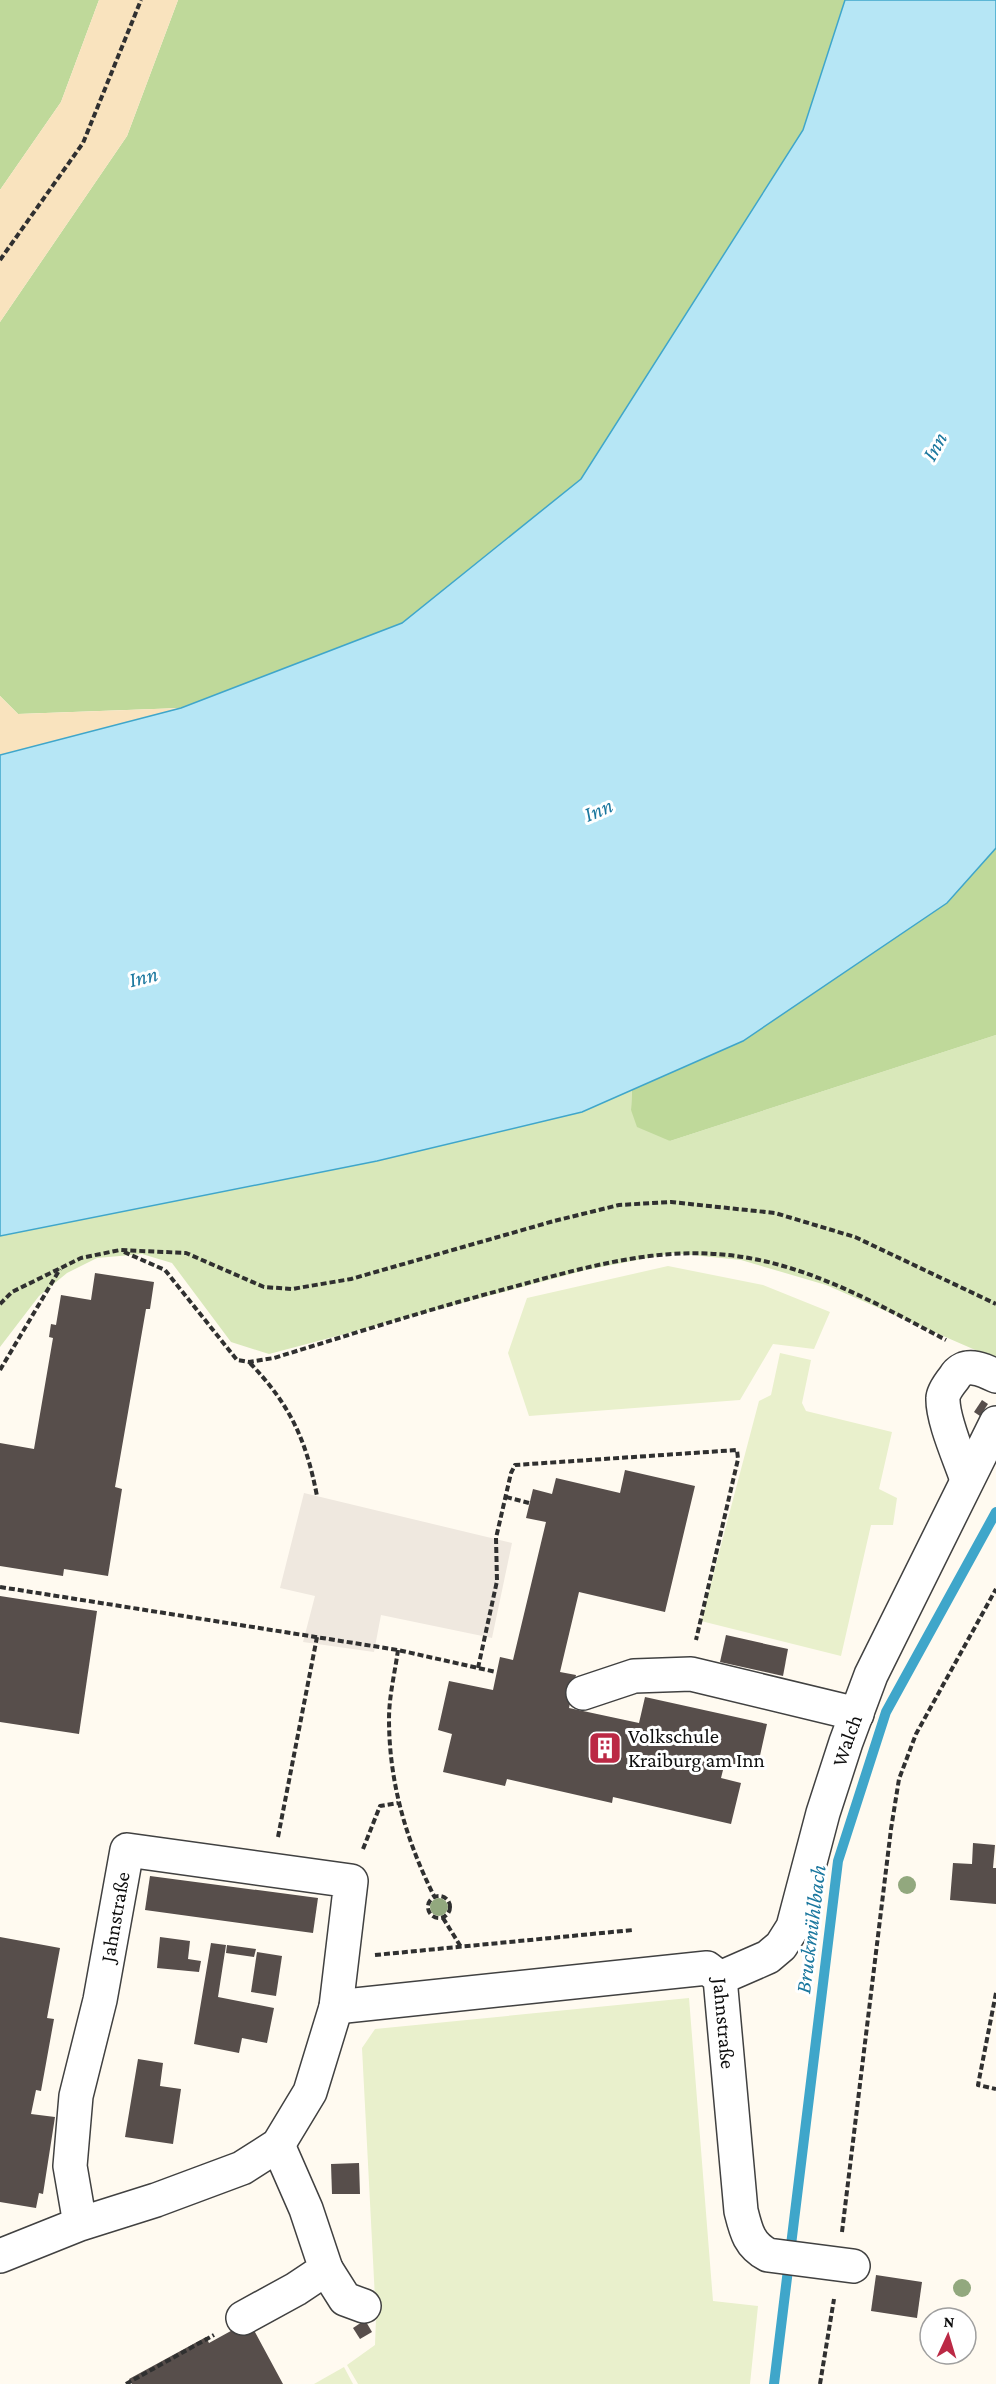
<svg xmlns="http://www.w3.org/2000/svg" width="996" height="2384" font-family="'Crimson Pro',serif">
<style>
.green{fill:#d9e8ba}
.forest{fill:#bfd99a}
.sand{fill:#f9e3be}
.pitch{fill:#e9f0cc}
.plaza{fill:#efe8df}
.water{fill:#b6e6f5;stroke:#3fa6ca;stroke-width:1.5}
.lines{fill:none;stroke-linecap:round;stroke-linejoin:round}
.stream{stroke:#3fa6ca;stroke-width:10}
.building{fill:#574e4b}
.minor-casing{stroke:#414141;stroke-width:36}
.path{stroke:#303030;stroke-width:4;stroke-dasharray:6 3;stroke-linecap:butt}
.minor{stroke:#fff;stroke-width:33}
.tree{fill:#92a87e}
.labels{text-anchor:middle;stroke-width:6;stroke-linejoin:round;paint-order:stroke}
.poi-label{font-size:21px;fill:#0e0e0e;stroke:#fff;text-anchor:start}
.street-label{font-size:21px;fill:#0e0e0e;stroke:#fff}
.water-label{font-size:22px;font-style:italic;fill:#1a779e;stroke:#fff}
</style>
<rect width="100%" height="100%" fill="#fffaf0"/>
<!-- green -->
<polygon class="green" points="996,1035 996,1359 826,1285 741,1260 673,1253 586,1270 269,1354 231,1342 172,1263 142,1254 97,1258 67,1273 39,1296 0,1347 0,1236 377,1161 581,1112 632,1089 631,1110 670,1141"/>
<!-- forest -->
<g class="forest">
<polygon points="0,0 99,0 61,102 0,190"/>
<polygon points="178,0 845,0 803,130 581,479 402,623 181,708 18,714 0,696 0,322 127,136"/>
<polygon points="996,848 996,1035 670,1141 637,1127 631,1110 632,1089 743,1041 947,903"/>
</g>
<!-- sand -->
<g class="sand">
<polygon points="99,0 178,0 127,136 0,322 0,190 61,102"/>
<polygon points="0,696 18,714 181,708 0,755"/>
</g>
<!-- pitch -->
<g class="pitch">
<polygon points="668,1266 763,1285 830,1312 814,1349 773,1344 740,1400 529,1416 508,1353 527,1298"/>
<polygon points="780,1353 811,1360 802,1403 806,1411 892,1432 879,1489 897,1498 893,1525 871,1525 841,1656 701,1621 759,1401 771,1395"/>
<polygon points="689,1998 713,2301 758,2306 750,2384 358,2384 347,2365 375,2345 376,2318 362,2048 375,2029"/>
<polygon points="344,2367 353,2384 314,2384"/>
</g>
<!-- plaza -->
<polygon class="plaza" points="304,1493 512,1543 492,1638 381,1615 374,1652 303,1642 315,1596 280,1588"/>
<!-- water -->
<polygon class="water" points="845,0 996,0 996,848 947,903 743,1041 582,1112 377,1161 0,1236 0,755 181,708 402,623 581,479 803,130"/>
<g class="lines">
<!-- stream -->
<polyline class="stream" points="774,2384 838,1861 886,1712 996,1512"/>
</g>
<!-- building -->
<g class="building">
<polygon points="95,1273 154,1282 150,1309 146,1309 115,1487 122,1489 108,1576 64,1569 63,1576 0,1566 0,1443 34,1449 53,1338 49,1337 51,1324 56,1325 61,1295 91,1300"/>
<polygon points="982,1400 988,1404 980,1416 974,1412"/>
<polygon points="625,1470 695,1486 665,1612 579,1592 560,1672 576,1675 569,1708 639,1723 645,1697 767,1724 757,1769 725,1762 721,1778 741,1783 731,1824 613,1797 612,1803 507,1779 505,1786 443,1772 452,1734 438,1730 449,1681 493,1690 500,1657 513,1660 546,1522 526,1518 533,1489 552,1494 556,1478 620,1493"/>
<polygon points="0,1596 97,1611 79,1734 0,1722"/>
<polygon points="726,1635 788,1649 783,1676 720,1662"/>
<polygon points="973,1843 995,1845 993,1868 996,1868 996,1904 950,1900 953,1863 972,1864"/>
<polygon points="150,1876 318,1898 313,1933 145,1910"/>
<polygon points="0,1937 60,1948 47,2018 54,2019 41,2091 36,2090 31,2114 55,2117 43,2194 39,2193 36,2208 0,2202"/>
<polygon points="160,1937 190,1941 188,1959 201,1961 199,1972 157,1968"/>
<polygon points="211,1943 226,1945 218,1997 274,2008 267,2043 242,2038 239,2053 194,2044"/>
<polygon points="227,1945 256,1949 254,1957 226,1953"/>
<polygon points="257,1952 282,1956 276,1996 251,1992"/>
<polygon points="138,2059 163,2063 160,2086 181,2089 173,2144 125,2137"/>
<polygon points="359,2163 360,2194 332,2194 331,2164"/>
<polygon points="876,2275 922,2282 917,2318 871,2311"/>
<polygon points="365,2320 372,2332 360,2339 353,2328"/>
<polygon points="249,2321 283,2384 132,2384 129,2379 206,2337 209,2343"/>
</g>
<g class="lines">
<!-- minor casing -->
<g class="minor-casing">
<g id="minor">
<path d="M967,1480C960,1459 942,1419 943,1398C943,1392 950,1383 954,1378C964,1361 982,1369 996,1376"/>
<polyline points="583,1693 634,1676 691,1674 857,1714"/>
<path id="s1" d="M720,1978L768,1957L781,1946L793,1927L823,1813L846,1742L871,1675L996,1423"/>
<path id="s2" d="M336,2007L707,1968L720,1978L741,2211C746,2231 749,2245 768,2255L853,2266"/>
<polyline points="0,2256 80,2224 156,2200 242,2168 278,2145 310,2092 336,2007 351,1881 127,1850 100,2000 76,2096 70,2166 80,2224"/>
<polyline points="326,2269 345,2299 364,2306"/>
<polyline points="243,2318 296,2289 326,2269 306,2209 278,2145"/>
</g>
</g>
<!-- path -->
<g class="path">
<polyline points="0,260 83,143 141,0"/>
<path d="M124,1252L165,1270L237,1360L249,1362L274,1358C352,1334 430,1309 509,1288C590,1266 669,1242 754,1259C822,1272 885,1308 946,1340"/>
<polyline points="0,1304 12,1292 81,1258 120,1250 186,1253 264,1287 292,1289 351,1279 554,1221 619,1205 671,1202 775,1213 855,1237 996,1304"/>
<path d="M250,1363C290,1405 306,1439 317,1496"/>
<polyline points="0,1370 60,1269"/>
<polyline points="506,1497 529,1503"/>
<polyline points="0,1587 398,1650 496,1672"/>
<path d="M398,1650C395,1672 389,1696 389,1719C389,1782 406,1840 434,1896"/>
<polyline points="478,1668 497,1581 496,1538 511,1473 515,1465 737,1450 738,1459 696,1640"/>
<polyline points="278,1837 317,1637"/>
<polyline points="363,1849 380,1806 398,1803"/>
<circle cx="439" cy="1907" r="11"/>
<polyline points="443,1918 461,1947"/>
<polyline points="375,1955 633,1930"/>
<polyline points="996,1993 978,2085 996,2089"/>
<polyline points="842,2232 891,1829 899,1779 916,1734 996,1589"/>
<polyline points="126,2384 214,2335"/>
<polyline points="820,2384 834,2299"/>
</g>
<!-- minor -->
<use href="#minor" class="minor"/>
</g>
<!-- trees -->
<g class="tree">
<circle cx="907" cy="1885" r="9"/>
<circle cx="439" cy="1907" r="9"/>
<circle cx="962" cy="2288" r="9"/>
</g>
<!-- icons -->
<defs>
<g id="building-square" transform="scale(1.725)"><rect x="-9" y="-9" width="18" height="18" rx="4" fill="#bb2945" stroke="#fff"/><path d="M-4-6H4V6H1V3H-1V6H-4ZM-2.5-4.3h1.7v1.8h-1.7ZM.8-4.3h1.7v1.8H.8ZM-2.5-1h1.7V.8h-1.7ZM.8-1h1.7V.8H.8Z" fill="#fff"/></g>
</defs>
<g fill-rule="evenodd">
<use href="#building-square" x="605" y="1748"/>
</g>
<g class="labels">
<!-- poi labels -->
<g class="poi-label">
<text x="628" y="1743">Volkschule<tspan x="628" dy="24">Kraiburg am Inn</tspan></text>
</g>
<!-- street labels -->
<g class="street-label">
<text dy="7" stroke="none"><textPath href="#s1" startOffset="286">Walch</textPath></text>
<text transform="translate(115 1917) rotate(-80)" y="7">Jahnstraße</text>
<text dy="7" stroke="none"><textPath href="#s2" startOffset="435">Jahnstraße</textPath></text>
</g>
<!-- water labels -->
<g class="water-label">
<text transform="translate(934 446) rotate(-61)" y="8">Inn</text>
<text transform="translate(598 809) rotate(-23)" y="8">Inn</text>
<text transform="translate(143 976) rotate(-14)" y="8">Inn</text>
<text transform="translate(810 1929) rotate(-83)" y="8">Bruckmühlbach</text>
</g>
</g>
<!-- north arrow -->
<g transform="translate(948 2336) rotate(4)"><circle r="28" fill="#ffffff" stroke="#9f9f9f" stroke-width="1.5"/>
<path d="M0-4.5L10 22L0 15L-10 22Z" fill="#bb2945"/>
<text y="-9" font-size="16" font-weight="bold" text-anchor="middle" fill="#0e0e0e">N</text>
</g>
</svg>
